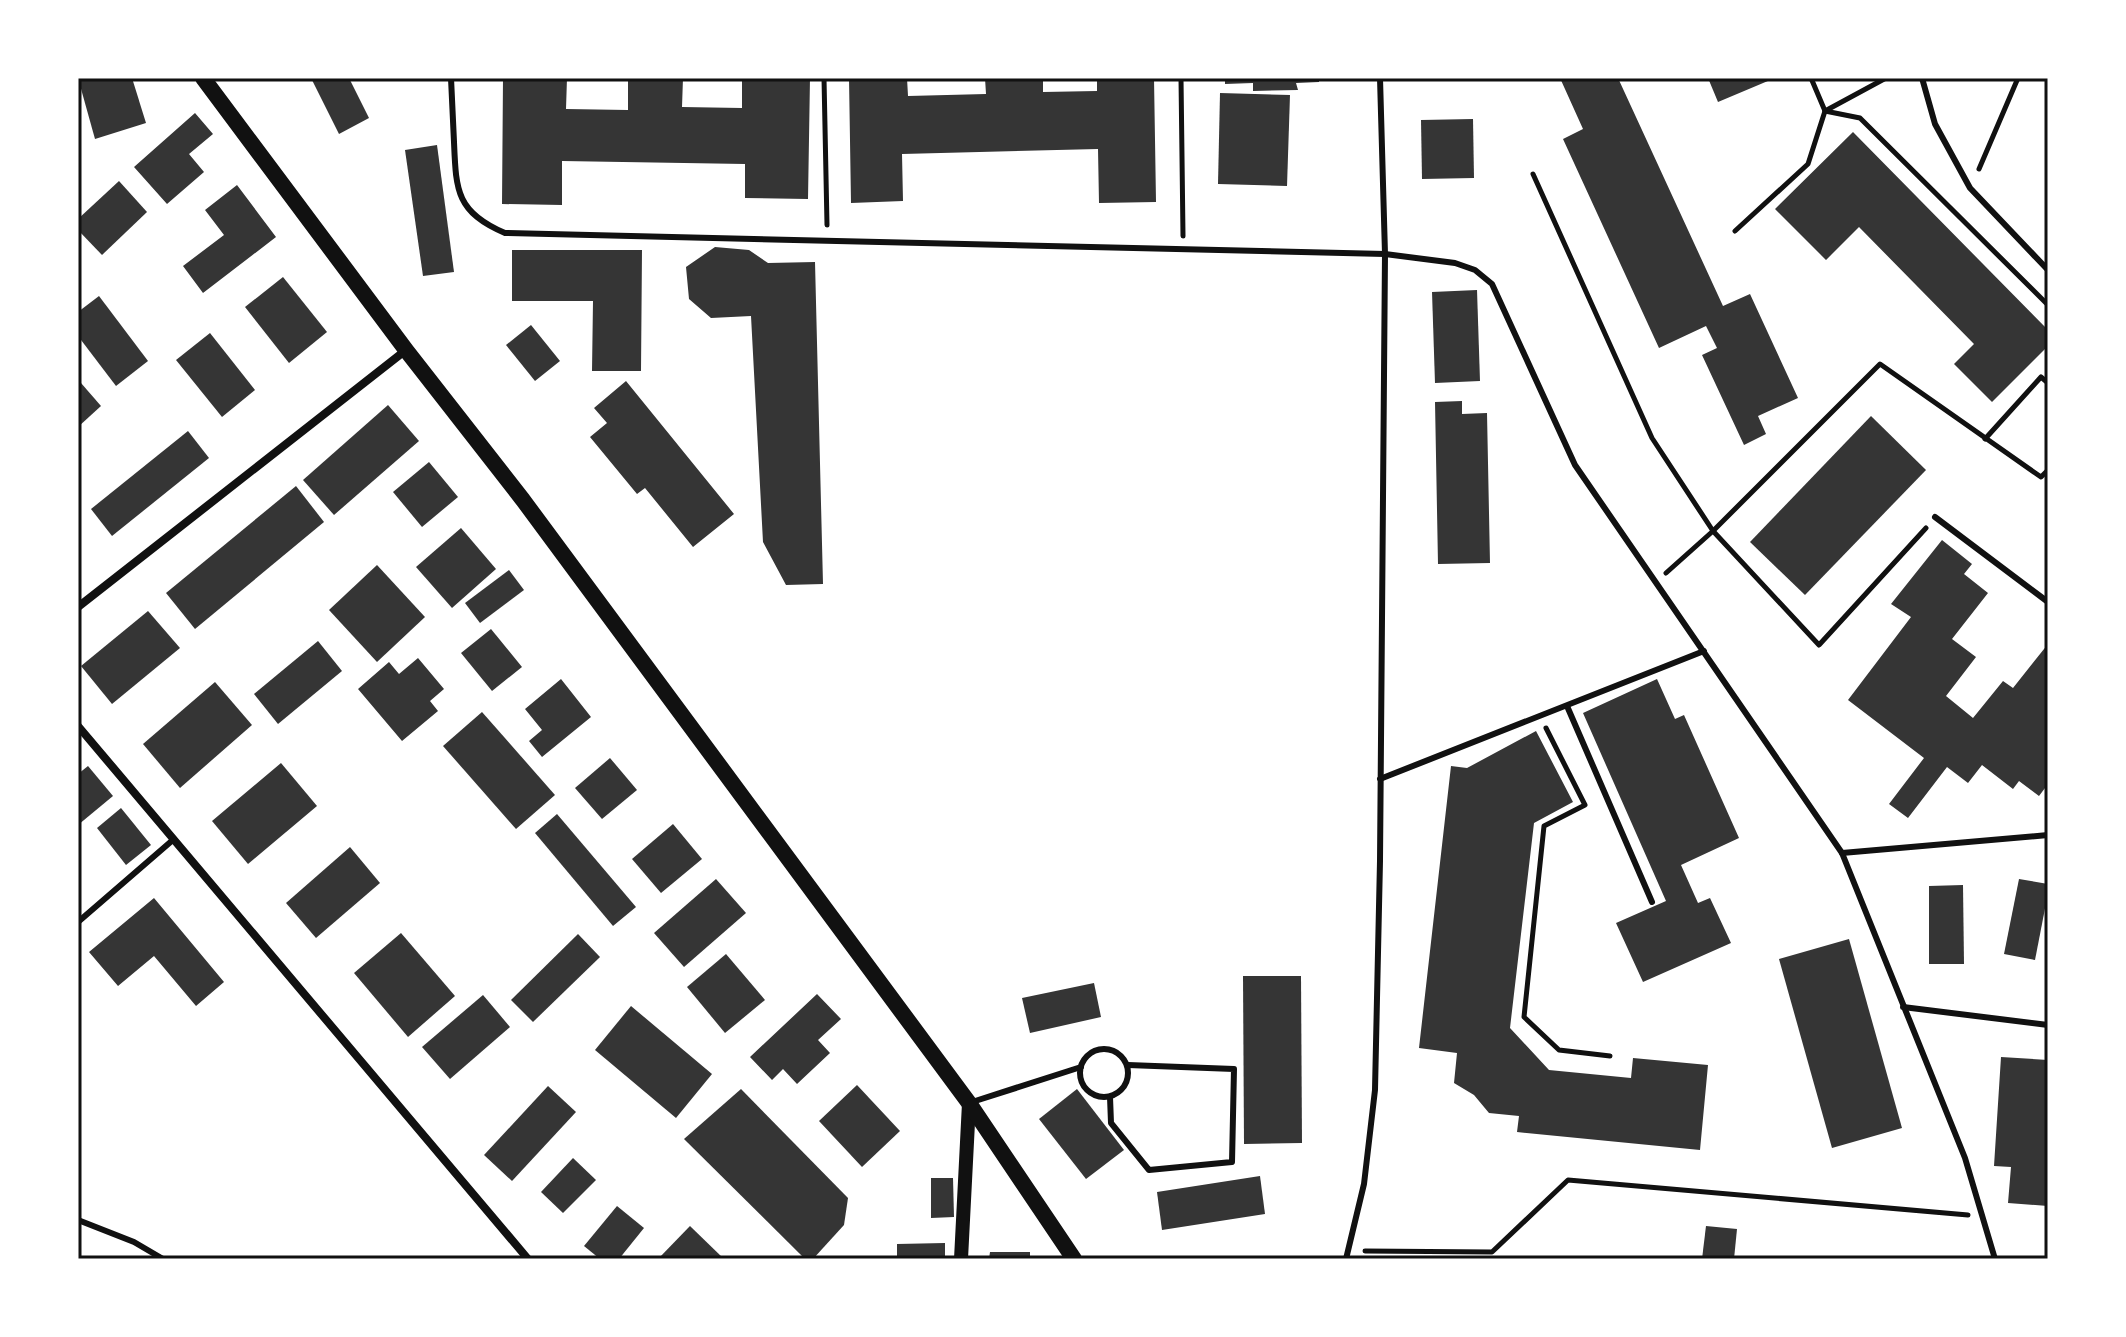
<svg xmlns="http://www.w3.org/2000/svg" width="2126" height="1337" font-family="'Times New Roman',serif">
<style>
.building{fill:#353535}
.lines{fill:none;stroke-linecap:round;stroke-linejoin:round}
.path{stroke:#111;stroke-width:5}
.service{stroke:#111;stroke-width:6}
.minor{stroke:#111;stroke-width:8}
.tertiary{stroke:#111;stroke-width:14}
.secondary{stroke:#111;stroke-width:16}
.neatline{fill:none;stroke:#111;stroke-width:3}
</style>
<rect width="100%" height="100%" fill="#fff"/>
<!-- building -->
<g class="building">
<polygon points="78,78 132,78 146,123 95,139"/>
<polygon points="311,78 349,78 369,118 339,134"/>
<polygon points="503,78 567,78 566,109 628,110 628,78 683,78 682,107 742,108 742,78 810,78 808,199 745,198 745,164 562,161 562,205 502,204"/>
<polygon points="849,78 907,78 908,96 986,94 985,78 1043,78 1043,92 1097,91 1097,78 1154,78 1156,202 1099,203 1098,149 902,154 903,201 851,203"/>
<polygon points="1225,78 1319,78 1319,82 1296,83 1298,90 1253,91 1253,83 1225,84"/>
<polygon points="1560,78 1618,78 1723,306 1750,294 1798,398 1758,416 1766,434 1744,445 1702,355 1717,348 1706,326 1659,348 1563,139 1583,129"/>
<polygon points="1708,78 1775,78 1718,102"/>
<polygon points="1220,93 1290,95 1287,186 1218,184"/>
<polygon points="195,113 213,134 189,154 204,172 167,204 134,167"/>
<polygon points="1473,119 1474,178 1422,179 1421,120"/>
<polygon points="1853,132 2048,330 2048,346 1992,402 1954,364 1974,344 1859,227 1826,260 1775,209"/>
<polygon points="437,145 454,272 423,276 405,150"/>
<polygon points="119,181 147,212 102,255 78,230 78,219"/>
<polygon points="237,185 276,237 203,293 183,266 224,235 205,210"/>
<polygon points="715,247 749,250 768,263 815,262 823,584 786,585 763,542 751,316 711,318 689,299 686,267"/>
<polygon points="512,250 642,250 641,371 592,371 593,301 512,301"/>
<polygon points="283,277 327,332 289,363 245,307"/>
<polygon points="1477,290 1480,381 1435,383 1432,292"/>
<polygon points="99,296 148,361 116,386 78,336 78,312"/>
<polygon points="531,325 560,361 535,381 506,345"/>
<polygon points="210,333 255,390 222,417 176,360"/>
<polygon points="626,381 734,514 693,547 645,488 637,494 590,437 607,423 594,408"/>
<polygon points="81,383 101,406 78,427 78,386"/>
<polygon points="1462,401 1462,414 1487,413 1490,563 1438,564 1435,402"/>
<polygon points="388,405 419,441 334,515 303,480"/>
<polygon points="1871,416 1926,470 1805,595 1750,542"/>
<polygon points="188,431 209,458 112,536 91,509"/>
<polygon points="429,462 458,497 422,527 393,492"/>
<polygon points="296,486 324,522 195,629 166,593"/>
<polygon points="461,528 496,569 452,608 416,567"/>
<polygon points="1942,540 1972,564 1964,574 1988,593 1952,639 1976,657 1946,696 1973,718 2003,681 2013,688 2048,644 2048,784 2039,796 2019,781 2013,789 1982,765 1968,783 1947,767 1908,818 1889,804 1924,758 1848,700 1911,617 1891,604"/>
<polygon points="377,565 425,617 377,662 329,610"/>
<polygon points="509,570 524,590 480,623 465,603"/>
<polygon points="148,611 180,648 112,704 81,666"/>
<polygon points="491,629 522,667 492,691 461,653"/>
<polygon points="318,641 342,671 278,724 254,694"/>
<polygon points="418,658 444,689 430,701 438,711 402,741 358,689 389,662 399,674"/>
<polygon points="561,679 591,717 542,757 529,741 542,730 525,709"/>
<polygon points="1657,679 1675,719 1684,715 1739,838 1681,865 1698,903 1710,898 1731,943 1643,982 1616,923 1666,901 1583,713"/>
<polygon points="215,682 252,725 180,788 143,744"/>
<polygon points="482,712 555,795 516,829 443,746"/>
<polygon points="1536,731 1573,802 1534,823 1510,1028 1549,1070 1631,1078 1633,1058 1708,1065 1700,1150 1517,1132 1519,1116 1489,1113 1474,1095 1454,1083 1457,1053 1419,1048 1451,766 1467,768"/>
<polygon points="610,758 637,790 602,819 575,788"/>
<polygon points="281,763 317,806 248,864 212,821"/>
<polygon points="88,766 113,796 78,825 78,774"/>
<polygon points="121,808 151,845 126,865 97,828"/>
<polygon points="557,814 636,907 613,926 535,833"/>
<polygon points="673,824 702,859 661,893 632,859"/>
<polygon points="350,847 380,883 316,938 286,903"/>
<polygon points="716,879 746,913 684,967 654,933"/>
<polygon points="2019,879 2048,884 2048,893 2035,960 2004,954"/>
<polygon points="1963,885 1964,964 1929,964 1929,886"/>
<polygon points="154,898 224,982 196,1006 154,956 118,986 89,952"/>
<polygon points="401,933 455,996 408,1037 354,973"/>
<polygon points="578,934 600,957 533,1022 511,1000"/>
<polygon points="1849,939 1902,1128 1832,1148 1779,959"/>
<polygon points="726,954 765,1000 725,1033 687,987"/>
<polygon points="1243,976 1301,976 1302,1143 1244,1144"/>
<polygon points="1094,983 1101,1017 1030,1033 1022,998"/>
<polygon points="817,994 841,1019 818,1040 830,1053 797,1084 783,1069 772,1080 750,1057"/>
<polygon points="483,995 510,1027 450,1079 422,1047"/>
<polygon points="631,1006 712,1074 676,1118 595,1050"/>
<polygon points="2001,1057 2048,1060 2048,1206 2008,1203 2011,1167 1994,1166"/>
<polygon points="857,1085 900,1131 862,1167 819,1121"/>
<polygon points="548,1086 576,1112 512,1181 484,1155"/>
<polygon points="741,1089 848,1198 844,1225 813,1259 805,1259 684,1139"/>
<polygon points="1077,1089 1124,1150 1086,1179 1039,1119"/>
<polygon points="573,1158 596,1180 563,1213 541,1192"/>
<polygon points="1260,1176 1265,1214 1162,1230 1157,1192"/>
<polygon points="931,1178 953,1178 954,1217 931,1218"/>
<polygon points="617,1206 644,1228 619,1259 600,1259 584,1246"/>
<polygon points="690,1226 724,1259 658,1259"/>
<polygon points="1706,1226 1737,1229 1734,1259 1702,1259"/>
<polygon points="945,1243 945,1259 897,1259 897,1244"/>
<polygon points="990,1252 1030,1252 1030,1259 989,1259"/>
</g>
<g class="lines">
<!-- path -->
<g class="path">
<polyline points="824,78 827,225"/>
<polyline points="1181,78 1183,236"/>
<polyline points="1825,111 1860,118 2048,305"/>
<polyline points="1825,111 1886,78"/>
<polyline points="1979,169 2018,78"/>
<polyline points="1533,174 1652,438 1713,531 1819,645 1926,528"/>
<polyline points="1735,231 1808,164 1825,111 1811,78"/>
<polyline points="1985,439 2041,377 2048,383"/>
<polyline points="1666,573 1713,531 1880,364 2041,477 2048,470"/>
<polyline points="1546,728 1585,805 1544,826 1524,1017 1559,1050 1610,1056"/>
<polyline points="1365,1251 1492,1252 1568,1180 1968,1215"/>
</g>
<!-- service -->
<g class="service">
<path d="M451,78C452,99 453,121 454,142C456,190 456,212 505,233L1385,254L1455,263L1475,270L1492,284L1575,465L1842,853L1965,1158L1995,1259"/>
<polyline points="1922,78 1935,124 1970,188 2048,270"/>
<polyline points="1935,517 2048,602"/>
<polyline points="1567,706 1652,902"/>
<polyline points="1380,779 1704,651"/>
<polyline points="1842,853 2048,835"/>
<polyline points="78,922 174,839"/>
<polyline points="1903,1007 2048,1025"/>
<circle cx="1104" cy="1073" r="24"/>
<polyline points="1110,1097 1111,1123 1149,1170 1232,1162 1234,1069 1128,1065"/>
<polyline points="972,1102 1081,1067"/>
<polyline points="78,1220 134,1242 163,1259"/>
<polyline points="1346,1259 1364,1184 1375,1090 1380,861 1385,254 1380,78"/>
</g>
<!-- minor -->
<g class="minor">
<polyline points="78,607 406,350"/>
<polyline points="78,726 528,1259"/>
</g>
<!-- tertiary -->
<polyline class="tertiary" points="961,1259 969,1103"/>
<!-- secondary -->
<polyline class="secondary" points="203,78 406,350 523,500 969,1103 1074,1259"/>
</g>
<!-- border -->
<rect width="2126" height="1337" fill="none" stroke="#ffffff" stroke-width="160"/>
<rect x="80" y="80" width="1966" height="1177" class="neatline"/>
</svg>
